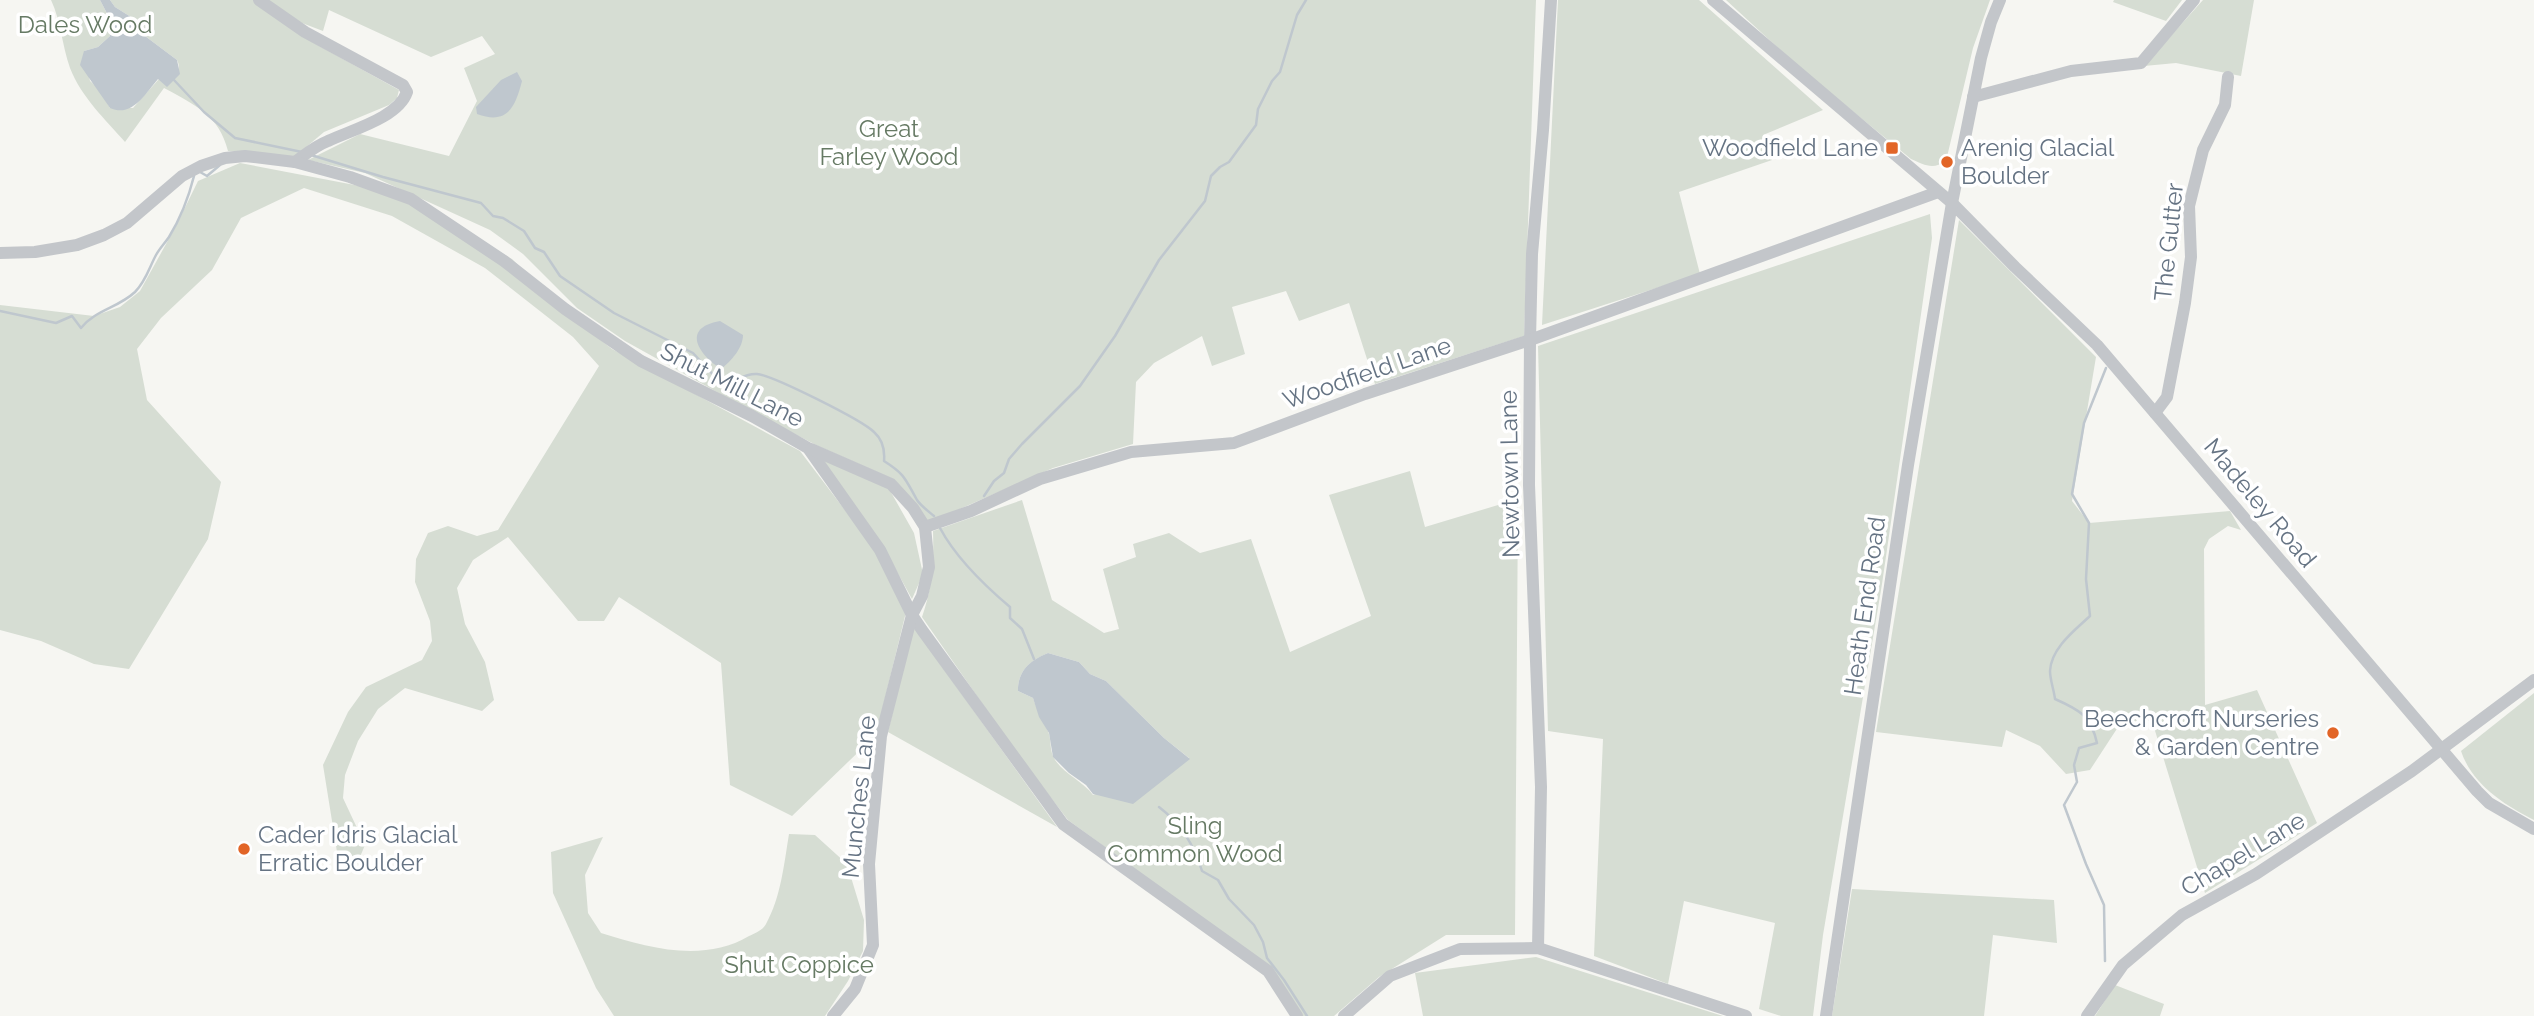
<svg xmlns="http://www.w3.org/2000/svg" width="2534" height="1016" font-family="Raleway,sans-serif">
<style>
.green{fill:#d6ddd3;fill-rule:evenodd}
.water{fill:#bfc7ce}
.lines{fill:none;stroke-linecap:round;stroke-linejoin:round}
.stream{stroke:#bfc7ce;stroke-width:2.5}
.minor{stroke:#c3c6ca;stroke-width:12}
.poi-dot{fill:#e26527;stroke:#fff;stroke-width:2.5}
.labels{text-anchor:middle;stroke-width:7;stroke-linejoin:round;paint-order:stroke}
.park-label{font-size:24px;fill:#667a64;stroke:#fff}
.poi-label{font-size:24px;fill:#657383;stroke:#fff;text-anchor:end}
.street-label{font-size:24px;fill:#657383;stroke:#fff}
</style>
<rect width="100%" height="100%" fill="#f6f6f2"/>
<!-- green -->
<g class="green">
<path d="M51,0H100L112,23L110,36L98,47L84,51L90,81L99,89L110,108H133L159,79L167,86C173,78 183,71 177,60L145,36L139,22L115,7L110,0H253L314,43L399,90L397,98L389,105L324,132L292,159L269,154L228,151C219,115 195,105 164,88L125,142C106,120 81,97 70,68C62,46 61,21 51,0Z"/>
<polygon points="267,0 1536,0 1524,336 1375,384 1349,303 1299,321 1286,291 1232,307 1245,354 1212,366 1202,336 1154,363 1136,382 1133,444 1053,468 921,526 895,480 816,445 760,416 625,341 577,308 523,254 490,230 365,173 308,160 360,134 449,156 477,101 464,68 495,54 482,36 431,57 329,10 323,31 302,23"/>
<polygon points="1558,0 1699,0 1823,110 1763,135 1772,160 1679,192 1700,274 1542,325"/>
<path d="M1726,0H1990L1973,48L1946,161C1933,170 1924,165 1911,159L1801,69Z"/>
<polygon points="2114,0 2182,0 2166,21 2113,2"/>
<polygon points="2203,0 2254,0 2241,76 2176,63 2144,66"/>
<polygon points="240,163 386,191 428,210 512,259 566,313 612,349 800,451 876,551 906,612 876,735 792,816 730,785 721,663 619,597 604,621 578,621 508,537 473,560 457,588 465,624 485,662 494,700 482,711 405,688 378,709 358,741 345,775 343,798 365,845 357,864 335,861 337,852 323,765 348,712 366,687 422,660 432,641 430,621 415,582 416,559 428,533 448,526 477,536 498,530 599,366 573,337 485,268 392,216 304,188 241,218 212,270 161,318 137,349 147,400 221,482 208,539 129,669 94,664 41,641 0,630 0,305 94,316 120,307 140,291 176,226 198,181"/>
<polygon points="1930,214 1932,238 1882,584 1823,935 1813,1016 1781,1016 1759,1009 1775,923 1684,901 1668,984 1594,956 1603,739 1548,731 1538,346"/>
<polygon points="1959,220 2096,357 2072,501 2089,523 2230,511 2241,530 2228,526 2209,539 2204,549 2205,705 2257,690 2317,823 2205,893 2152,721 2122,721 2090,770 2066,774 2040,746 2006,730 2002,747 1876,732"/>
<polygon points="819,457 888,487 914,533 923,574 912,599 883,546"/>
<path d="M1410,471L1425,527L1518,499L1515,935H1446L1379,977L1334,1016H1303L1269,967L1068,820L1018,755L922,617C932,589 934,562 933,531L1022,500L1052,600L1104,633L1119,629L1103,569L1136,557L1133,544L1169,533L1200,553L1251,539L1290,652L1371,616L1329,495ZM1048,653L1079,662L1090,674L1106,681L1164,738L1189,758L1093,795C1083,781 1060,772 1053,756C1050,749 1051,741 1049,734C1045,722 1037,711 1033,698L1018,691C1018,670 1030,661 1048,653Z"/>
<polygon points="913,626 1057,827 888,732"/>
<path d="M2534,693V820C2504,805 2472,784 2461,751Z"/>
<path d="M789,834L815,835L847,864L864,920L863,951L848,981L825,1016H614L596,988L553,893L551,852L603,837L585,875L588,913L601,933C648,948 704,963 749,936C755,933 763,930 766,924C781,897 784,864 789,834Z"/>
<polygon points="1852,889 2054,900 2057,943 1993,935 1984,1016 1832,1016"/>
<polygon points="1536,957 1723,1016 1423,1016 1415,973"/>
<polygon points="2115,985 2164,1004 2160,1016 2095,1016"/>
</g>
<!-- water -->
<g class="water">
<path d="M100,0H110L115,7L139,22L145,36L177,60L180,74L167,87L158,79C145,94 132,118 110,108L80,65L84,51L98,47L110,36L112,23Z"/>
<path d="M517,72L522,81C515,108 507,125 477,114L476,107L501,80Z"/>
<path d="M720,321L743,335C743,348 731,361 721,369C698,354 681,328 720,321Z"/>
<path d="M1048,653L1079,662L1090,674L1106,681L1164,738L1190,759L1133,804L1093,794L1086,785L1069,773L1053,757L1049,733L1039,717L1033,698L1018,691C1018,671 1029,661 1048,653Z"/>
</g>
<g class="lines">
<!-- stream -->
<g class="stream">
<polyline points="174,80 204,112 235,138 302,152"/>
<path d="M311,155L383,177L481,203L493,216L503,218L524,231L535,248L544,252L560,276L614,313L693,353L717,379L726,384C737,381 745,373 757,374C772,375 862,420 874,432C883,440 885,450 884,461C906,475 905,479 917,500C921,506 928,511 934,516"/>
<polyline points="200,172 207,176 220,165"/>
<path d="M0,311L56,323L72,316L81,328C95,310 118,308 135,292C146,281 149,268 156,255C160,248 165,243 169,237C180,219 189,196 194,176"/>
<polyline points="984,496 994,481 1004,473 1009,459 1022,444 1080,386 1115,336 1159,260 1205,201 1211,176 1220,167 1229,162 1256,125 1258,109 1272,81 1280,72 1297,15 1306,0"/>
<path d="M940,528C956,558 984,585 1010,607V618L1022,629L1034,659"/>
<path d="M1159,807C1180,823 1194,844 1202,871L1218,880L1229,899L1254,925L1263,942L1267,958L1284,980L1307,1016"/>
<path d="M2105,961L2104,905L2086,864L2064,805L2077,782L2074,765L2079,748L2097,743C2091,716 2080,710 2055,699C2054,690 2050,680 2050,671C2051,648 2075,630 2090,616L2086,579L2089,523L2072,494L2084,423L2106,368"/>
</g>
<!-- minor -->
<g class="minor">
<path d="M259,0L305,32L403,85L407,92C398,118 351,130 328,141C315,146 306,154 295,162"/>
<polyline points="1713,0 1952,203 2015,267 2097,345 2477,791 2489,803 2534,829"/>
<polyline points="1973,97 2071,71 2141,63 2194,0"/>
<polyline points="0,253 35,252 77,245 104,235 127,223 182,176 201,166 225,158 245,156 295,162 350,177 411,199 504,261 565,309 641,361 752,416 808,448 880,550 912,615 922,630 1063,824 1268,971 1297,1016"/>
<polyline points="2155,413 2167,397 2185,303 2191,257 2189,206 2203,150 2225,105 2228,77"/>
<polyline points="811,449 891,484 913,508 925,527"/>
<polyline points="1538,948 1541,787 1529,485 1530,340 1532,254 1543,130 1551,0"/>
<polyline points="833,1016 855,989 873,945 869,864 881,736 912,615 922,596 929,567 925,527 971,511 1040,479 1131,452 1234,443 1365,394 1530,340 1938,192"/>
<polyline points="1344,1016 1390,976 1460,949 1538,948 1746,1016"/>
<polyline points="1826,1016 1908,465 1952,203 1981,58 1991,22 2000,0"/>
<polyline points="2087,1016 2123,965 2182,915 2256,874 2412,771 2534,680"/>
</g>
</g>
<!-- markers -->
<g class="poi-dot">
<rect x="1885" y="141" width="14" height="14" rx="3.5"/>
<circle cx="1947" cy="162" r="7"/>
<circle cx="2333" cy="733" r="7"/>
<circle cx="244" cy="849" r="7"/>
</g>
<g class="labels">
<!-- park labels -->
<g class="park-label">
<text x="85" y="33">Dales Wood</text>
<text x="889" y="137">Great<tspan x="889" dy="28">Farley Wood</tspan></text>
<text x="1195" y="834">Sling<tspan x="1195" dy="28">Common Wood</tspan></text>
<text x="799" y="973">Shut Coppice</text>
</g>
<!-- poi labels -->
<g class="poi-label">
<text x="1878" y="156">Woodfield Lane</text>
<text x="1961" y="156" text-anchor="start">Arenig Glacial<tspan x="1961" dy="28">Boulder</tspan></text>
<text x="2319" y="727">Beechcroft Nurseries<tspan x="2319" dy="28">&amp; Garden Centre</tspan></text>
<text x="258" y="843" text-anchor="start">Cader Idris Glacial<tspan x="258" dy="28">Erratic Boulder</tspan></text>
</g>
<!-- street labels -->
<g class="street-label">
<text transform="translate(2169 242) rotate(-84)" y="8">The Gutter</text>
<text transform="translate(1367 373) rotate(-19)" y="8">Woodfield Lane</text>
<text transform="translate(732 385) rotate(27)" y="8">Shut Mill Lane</text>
<text transform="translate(1510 474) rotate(-91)" y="8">Newtown Lane</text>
<text transform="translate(2260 503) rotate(50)" y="8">Madeley Road</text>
<text transform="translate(1865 606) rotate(-82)" y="8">Heath End Road</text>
<text transform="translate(859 797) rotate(-84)" y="8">Munches Lane</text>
<text transform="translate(2243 854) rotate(-31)" y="8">Chapel Lane</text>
</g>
</g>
</svg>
